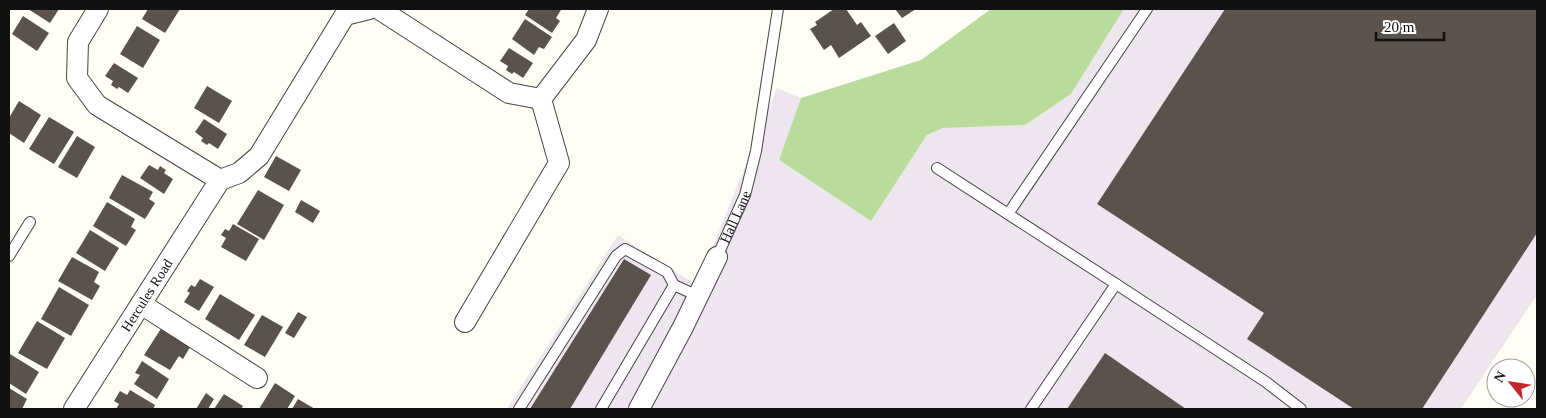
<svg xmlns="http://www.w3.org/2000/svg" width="1546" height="418" font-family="Georgia,serif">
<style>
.industrial{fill:#eee6ef}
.forest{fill:#b9dc9c}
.building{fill:#5a524d}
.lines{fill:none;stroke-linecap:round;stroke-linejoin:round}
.service-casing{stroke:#444;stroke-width:12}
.minor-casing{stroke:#444;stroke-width:22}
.service{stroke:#fff;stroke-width:10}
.minor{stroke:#fff;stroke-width:20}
.labels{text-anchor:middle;stroke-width:5;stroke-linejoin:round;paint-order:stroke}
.street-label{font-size:14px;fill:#111;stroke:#fff}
</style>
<rect width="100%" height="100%" fill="#fffdf5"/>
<!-- industrial -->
<polygon class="industrial" points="1124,9 1537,9 1537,295 1461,409 507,409 618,235 697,285 777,88 801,98 779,160 871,221 927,135 943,128 1025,125 1071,94"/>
<!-- forest -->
<polygon class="forest" points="991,9 1124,9 1071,94 1025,125 943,128 927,135 871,221 779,160 801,98 921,60"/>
<!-- building -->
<g class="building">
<polygon points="28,9 59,9 50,23"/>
<polygon points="148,9 180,9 165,33 142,19"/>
<polygon points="529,9 561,10 556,18 560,21 552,33 525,15"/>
<polygon points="834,9 846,9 857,25 861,22 871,36 839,58 831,45 824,50 810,29 817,25 815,22"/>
<polygon points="895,9 916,9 902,18"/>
<polygon points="1225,9 1537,9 1537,233 1422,409 1354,409 1247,339 1264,313 1097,204"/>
<polygon points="23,16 49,33 37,51 12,34"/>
<polygon points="525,19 552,37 544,49 539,47 534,55 512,39"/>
<polygon points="894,23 906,41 888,54 875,36"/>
<polygon points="137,26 160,40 143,68 120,54"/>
<polygon points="509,48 533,63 523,78 514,72 512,74 506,70 508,66 500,61"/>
<polygon points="114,63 138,78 128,93 119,87 117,89 111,85 113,81 105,76"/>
<polygon points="207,86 232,101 219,123 194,108"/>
<polygon points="19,101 41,115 24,143 9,133 9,118"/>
<polygon points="49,117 74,132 54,164 29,149"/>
<polygon points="204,119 227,134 218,149 209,143 207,145 201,141 203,138 195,132"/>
<polygon points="77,136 95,147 77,178 58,167"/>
<polygon points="276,156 301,170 289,191 264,177"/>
<polygon points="149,165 158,170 160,166 166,170 164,173 173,179 164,194 140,178"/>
<polygon points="122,175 153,192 149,199 155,203 145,219 109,198"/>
<polygon points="258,190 284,205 264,240 237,224"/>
<polygon points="301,200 320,211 313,223 295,212"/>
<polygon points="107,202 135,219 131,227 136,230 126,246 93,226"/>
<polygon points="233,224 259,239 246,261 221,247 226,238 221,235 225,229 229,231"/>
<polygon points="90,230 119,248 105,271 76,253"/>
<polygon points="72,257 99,272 94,282 100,286 92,300 58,281"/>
<polygon points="624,259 651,275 570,409 530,409"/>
<polygon points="200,279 214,287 199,311 184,302 190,293 187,291 191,285 195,287"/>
<polygon points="59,287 89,305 71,336 41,319"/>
<polygon points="220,294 255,315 239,340 205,319"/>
<polygon points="298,312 307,317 294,338 285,333"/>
<polygon points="262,315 283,327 265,357 244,345"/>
<polygon points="37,321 65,338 47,369 18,353"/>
<polygon points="164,324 193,342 183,359 179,356 170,370 144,355"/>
<polygon points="1105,353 1186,409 1067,409"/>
<polygon points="10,354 39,372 26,394 9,383 9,357"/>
<polygon points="142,361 169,379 157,399 134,384 140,375 135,373"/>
<polygon points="275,383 295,396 287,409 259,409"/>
<polygon points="9,388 27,399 22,409 9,409"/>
<polygon points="130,390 155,405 153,409 116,409 119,404 114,401 120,391 127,395"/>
<polygon points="206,393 214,399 208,409 196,409"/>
<polygon points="224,394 243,406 241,409 214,409"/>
<polygon points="298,399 315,409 292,409"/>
</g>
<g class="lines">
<!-- service casing -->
<g class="service-casing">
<g id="service">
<polyline points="937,168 1116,284"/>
<polyline points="1008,214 1147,9"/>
<polyline points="9,256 30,222"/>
<path id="s1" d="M717,257L745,195L756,151L778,9"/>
<polyline points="519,409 616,256 625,249 667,272 674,285 698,296"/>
<polyline points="601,409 674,285"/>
<polyline points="1031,409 1116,284 1266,382 1301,409"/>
</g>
</g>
<!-- minor casing -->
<g class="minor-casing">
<g id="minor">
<polyline points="98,9 78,42 77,78 97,105 220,180"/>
<polyline points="379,9 509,93 541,99 586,40 598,9"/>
<polyline points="220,180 239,173 259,156 345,15 369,9"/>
<polyline points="141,304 257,378"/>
<polyline points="465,322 559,163 541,99"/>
<path id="s2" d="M74,409L220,180"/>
<polyline points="639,409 683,327 717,257"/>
</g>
</g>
<!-- service -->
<use href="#service" class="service"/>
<!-- minor -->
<use href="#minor" class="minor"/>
</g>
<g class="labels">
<!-- street labels -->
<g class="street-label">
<text dy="5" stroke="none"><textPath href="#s1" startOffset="44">Hall Lane</textPath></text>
<text dy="5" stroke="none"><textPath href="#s2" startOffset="135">Hercules Road</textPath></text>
</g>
</g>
<!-- border -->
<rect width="1546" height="418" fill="none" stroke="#111111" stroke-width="20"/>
<!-- north arrow -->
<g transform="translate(1511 383) rotate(300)"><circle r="24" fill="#ffffff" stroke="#a0a0a0"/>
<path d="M0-4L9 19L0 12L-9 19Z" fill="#c4262e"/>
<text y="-8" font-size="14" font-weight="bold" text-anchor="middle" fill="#111111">N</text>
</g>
<!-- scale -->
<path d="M1376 32v8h68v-8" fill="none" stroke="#111111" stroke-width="2.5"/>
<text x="1384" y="32" font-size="15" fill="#111111" stroke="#ffffff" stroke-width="4" paint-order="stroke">20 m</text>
</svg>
